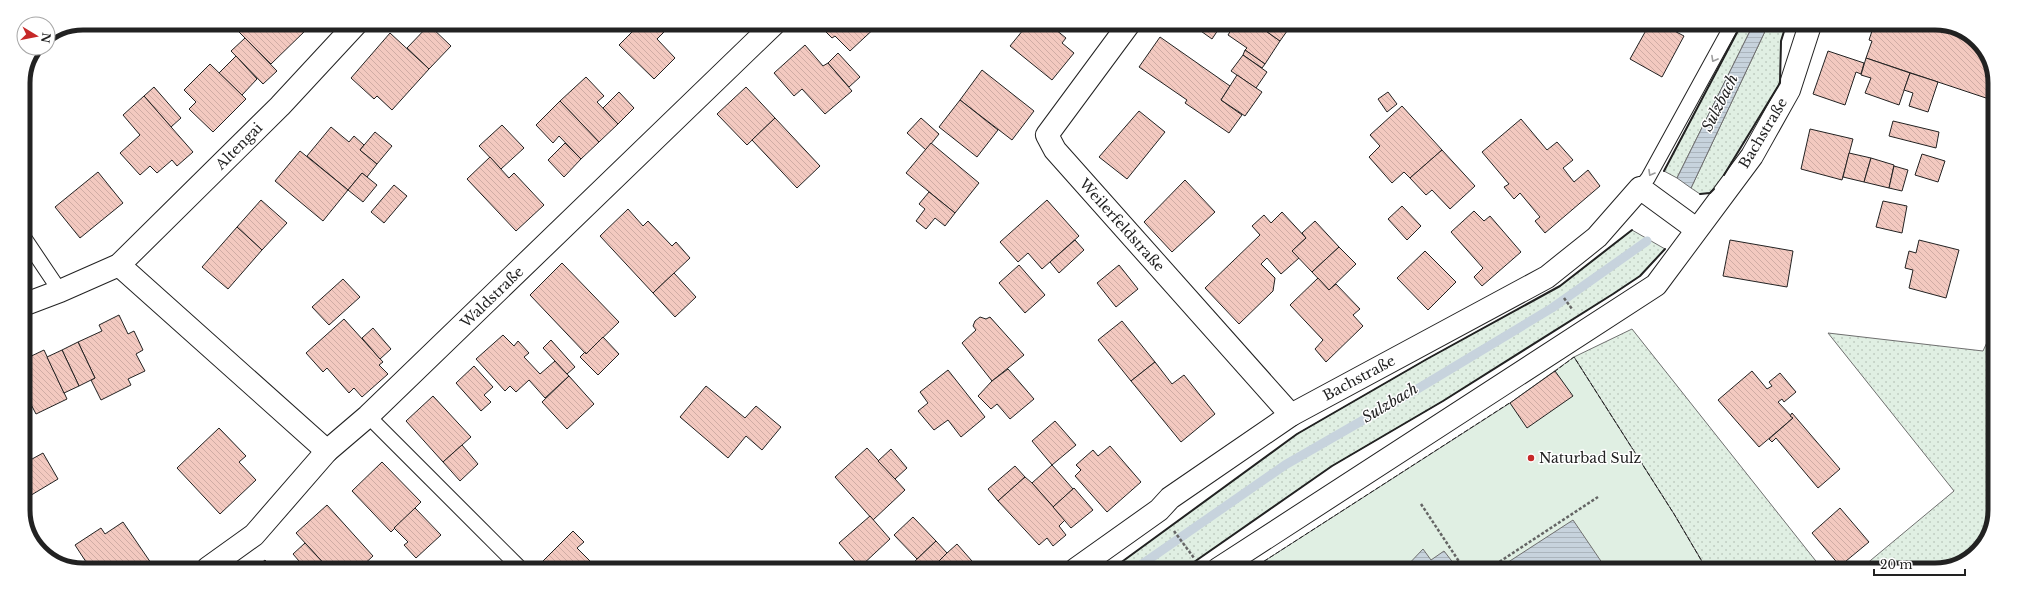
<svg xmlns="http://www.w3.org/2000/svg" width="2018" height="593" font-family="'Libre Baskerville',serif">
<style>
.grass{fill:url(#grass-dots);stroke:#6f6f6f}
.pitch{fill:#e0efe3;stroke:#6f6f6f}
.water{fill:url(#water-rules);stroke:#6f6f6f}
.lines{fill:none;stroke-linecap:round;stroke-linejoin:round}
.stream{stroke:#c7d3dd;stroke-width:9}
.building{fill:url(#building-back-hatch);stroke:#222}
.lane-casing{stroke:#222;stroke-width:16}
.street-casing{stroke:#222;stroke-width:24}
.path{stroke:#646464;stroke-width:2.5;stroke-dasharray:3 2;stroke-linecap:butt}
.lane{stroke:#fff;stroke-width:14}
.street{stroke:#fff;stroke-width:22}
.fence{stroke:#222;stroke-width:1;stroke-dasharray:5 2;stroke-linecap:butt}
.wall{stroke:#222;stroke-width:2}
.oneway{stroke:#9c9c9c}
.poi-dot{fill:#c62828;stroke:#fff;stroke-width:1.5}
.labels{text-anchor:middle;stroke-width:3;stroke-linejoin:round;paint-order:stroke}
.street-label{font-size:14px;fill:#222;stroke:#fff}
.poi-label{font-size:14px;fill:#222;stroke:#fff;text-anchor:start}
.water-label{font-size:15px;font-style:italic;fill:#222;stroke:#fff}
.rim{fill:none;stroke:#222;stroke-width:5}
</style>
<defs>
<pattern id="grass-dots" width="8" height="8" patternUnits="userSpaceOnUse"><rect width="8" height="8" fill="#e0efe3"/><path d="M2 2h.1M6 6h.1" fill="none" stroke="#c0cdc2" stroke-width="1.8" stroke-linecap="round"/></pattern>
<pattern id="water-rules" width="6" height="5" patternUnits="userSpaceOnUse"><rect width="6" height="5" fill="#c7d3dd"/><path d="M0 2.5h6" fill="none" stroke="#abb5bd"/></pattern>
<pattern id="building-back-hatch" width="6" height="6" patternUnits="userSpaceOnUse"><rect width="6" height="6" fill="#f3c9c0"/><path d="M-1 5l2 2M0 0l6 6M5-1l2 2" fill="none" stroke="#d0aca5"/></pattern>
</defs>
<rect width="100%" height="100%" fill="#fff"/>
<!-- grass -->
<g class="grass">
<polygon points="1741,25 1753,25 1677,178 1664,171"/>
<polygon points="1768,25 1786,25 1781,41 1780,83 1719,183 1710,193 1700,194 1691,188"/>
<polygon points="1632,230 1665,249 1640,276 1613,294 1443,401 1332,466 1184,569 1112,569 1297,434 1427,359 1560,286"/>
<polygon points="1994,327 1993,525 1972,556 1935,570 1859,570 1954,491 1828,333 1983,351"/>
<polygon points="1632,329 1823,570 1707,570 1674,514 1574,357"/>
</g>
<!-- pitch -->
<polygon class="pitch" points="1574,357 1674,514 1707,570 1252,569 1510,403"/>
<!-- water -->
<g class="water">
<polygon points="1753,25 1768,25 1691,188 1677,178"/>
<polygon points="1573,520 1607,570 1496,570"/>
<polygon points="1423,549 1431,560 1444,551 1458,569 1404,569"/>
</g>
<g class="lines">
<!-- stream -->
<polyline class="stream" points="1135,569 1285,465 1419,388 1552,308 1647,241"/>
</g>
<!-- building -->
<g class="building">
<polygon points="231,23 248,23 239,32"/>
<polygon points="248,23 300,23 306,30 271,64 239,32"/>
<polygon points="625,24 672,24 657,39 675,58 654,79 619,45 633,31"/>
<polygon points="818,24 879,24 850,51 835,36 832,38"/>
<polygon points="1028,24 1042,24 1047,29 1050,25 1066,38 1062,43 1074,53 1052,80 1010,46"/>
<polygon points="1191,24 1222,24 1212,39"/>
<polygon points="1222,24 1256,24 1280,41 1265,64 1245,50 1247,48 1228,35 1231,30"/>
<polygon points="1256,24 1292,24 1280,41"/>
<polygon points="429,25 451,46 429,69 407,48"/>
<polygon points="1649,25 1663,25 1684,36 1662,77 1630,59"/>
<polygon points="1874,25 1950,25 1980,44 1995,79 1995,101 1866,58 1872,41 1869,40"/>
<polygon points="390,33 429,69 392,110 377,96 374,99 351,78"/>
<polygon points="1160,37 1230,86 1221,100 1242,115 1229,133 1185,103 1187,100 1139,67"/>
<polygon points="245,38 277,71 263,84 231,51"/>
<polygon points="805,45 823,66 828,63 852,91 825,114 802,89 794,96 774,73"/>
<polygon points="1245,50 1265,64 1262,68 1243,55"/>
<polygon points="1828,51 1864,63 1861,74 1856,72 1845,105 1813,94"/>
<polygon points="838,53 860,77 849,87 828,63"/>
<polygon points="1243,55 1267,72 1256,88 1231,71"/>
<polygon points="236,56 257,79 242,95 219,73"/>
<polygon points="1866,58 1910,73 1899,105 1865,93 1871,78 1861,75"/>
<polygon points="210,64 246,99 213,132 189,109 196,102 184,90"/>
<polygon points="982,70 1034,111 1012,140 960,100"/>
<polygon points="1910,73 1938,82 1928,112 1909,106 1913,93 1904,90"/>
<polygon points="1237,75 1262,92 1245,116 1221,100"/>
<polygon points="586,77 604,96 597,102 618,124 599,142 560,101"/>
<polygon points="154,87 181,118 171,127 144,96"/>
<polygon points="746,87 775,118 747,145 717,114"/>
<polygon points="619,92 634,108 618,124 603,108"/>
<polygon points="1388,92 1397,104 1387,112 1378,99"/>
<polygon points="144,96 193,152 177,166 172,160 157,173 150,166 140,175 120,153 140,135 123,115"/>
<polygon points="960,100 998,130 977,157 939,127"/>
<polygon points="560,101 599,142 581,159 559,136 553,143 536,125"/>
<polygon points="1402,106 1442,150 1410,178 1404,172 1392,183 1369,157 1380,146 1370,135"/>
<polygon points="1139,111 1165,132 1127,179 1099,157"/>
<polygon points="775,118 820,166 797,188 752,140"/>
<polygon points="921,118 939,134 926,150 907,133"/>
<polygon points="1521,119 1547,150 1557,142 1573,160 1563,168 1574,182 1588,170 1600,186 1545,233 1535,221 1540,217 1520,193 1514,199 1504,187 1509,184 1482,152"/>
<polygon points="1893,121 1939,132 1936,148 1889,136"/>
<polygon points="502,125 524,148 501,169 479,146"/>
<polygon points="331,127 349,142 354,136 364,145 360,150 377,164 367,177 362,173 348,190 307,156"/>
<polygon points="1810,129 1853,139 1842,180 1801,169"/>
<polygon points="375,132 392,146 377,164 360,150"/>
<polygon points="565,143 581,159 564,177 548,160"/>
<polygon points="931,143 979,183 955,213 906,173"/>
<polygon points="1442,150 1475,186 1450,209 1432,190 1426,195 1410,178"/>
<polygon points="300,151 348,190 323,221 275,181"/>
<polygon points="1849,153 1871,158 1864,182 1843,177"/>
<polygon points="1922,154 1945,161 1938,182 1915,175"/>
<polygon points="490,157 509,178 514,173 544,205 516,231 467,179"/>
<polygon points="1871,158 1894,165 1889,188 1864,182"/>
<polygon points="1894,166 1908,170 1902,191 1889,188"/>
<polygon points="98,172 123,203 80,238 55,207"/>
<polygon points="362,173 377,185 363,202 348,190"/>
<polygon points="1185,180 1215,212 1172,252 1144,222"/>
<polygon points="394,185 407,196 384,223 371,212"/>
<polygon points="929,192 955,213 945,226 935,218 926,229 916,221 925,209 919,204"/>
<polygon points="261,200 287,223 262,250 237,227"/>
<polygon points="1047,200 1079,236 1042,269 1028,253 1018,262 1000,242"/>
<polygon points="1883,201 1907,206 1902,233 1876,227"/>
<polygon points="1402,206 1421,226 1407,240 1388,219"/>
<polygon points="628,209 643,226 648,221 672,246 676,242 690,258 653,293 600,236"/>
<polygon points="1474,211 1484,221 1490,216 1521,252 1482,286 1474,277 1483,268 1451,232"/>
<polygon points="1282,212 1306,238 1292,251 1299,258 1281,274 1267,258 1261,264 1275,278 1273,291 1239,324 1205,288 1260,235 1252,226 1264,215 1271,223"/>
<polygon points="1315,221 1339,247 1312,272 1292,251 1306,238 1302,233"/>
<polygon points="237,227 262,250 228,289 202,267"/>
<polygon points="1075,240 1084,250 1059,273 1050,262"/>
<polygon points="1730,240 1793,251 1787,287 1723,276"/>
<polygon points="1919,240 1959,250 1946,298 1909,288 1913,270 1905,268 1909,251 1916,253"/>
<polygon points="1339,247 1356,264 1329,290 1312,272"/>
<polygon points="1425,251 1456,282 1428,310 1397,278"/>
<polygon points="562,263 619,322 586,354 530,295"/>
<polygon points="1019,265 1045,295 1025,313 999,283"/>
<polygon points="1119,265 1138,289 1116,307 1097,283"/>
<polygon points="674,273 696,297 675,317 653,293"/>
<polygon points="1318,278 1329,290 1336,284 1360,309 1353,315 1363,326 1326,362 1315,349 1323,340 1290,305"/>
<polygon points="343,279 360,297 329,325 312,307"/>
<polygon points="119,315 128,334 134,331 143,350 136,354 145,371 128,379 131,385 101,400 91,380 95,378 78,342 102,331 99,325"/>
<polygon points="980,317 986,319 990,317 1024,355 992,381 962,343 976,330 973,326 975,321"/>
<polygon points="344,319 383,362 379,365 388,374 362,397 354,388 349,393 327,368 323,372 306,353"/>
<polygon points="1122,321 1155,362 1131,381 1098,340"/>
<polygon points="373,328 391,349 380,359 362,338"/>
<polygon points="503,335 514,346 518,341 529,353 524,357 540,374 555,361 569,376 545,398 529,380 516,392 510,386 505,391 476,359"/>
<polygon points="603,337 619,354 598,375 580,357 585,352 586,354"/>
<polygon points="551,340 575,367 567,374 543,348"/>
<polygon points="78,342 95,378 79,386 62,350"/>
<polygon points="44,350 67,399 36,414 23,389 23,360"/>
<polygon points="62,350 79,386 64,393 47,357"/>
<polygon points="1155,362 1172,384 1184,375 1215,414 1181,442 1131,381"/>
<polygon points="474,366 493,387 484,395 491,402 481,411 456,383"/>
<polygon points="1008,369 1034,399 1010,419 997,404 991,409 978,396 992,381"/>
<polygon points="948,370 985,417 961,437 948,420 934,430 918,411 928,403 920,392"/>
<polygon points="1555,371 1573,396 1527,428 1510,403"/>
<polygon points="1752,371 1767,389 1772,386 1769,382 1780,373 1796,392 1784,402 1782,399 1778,402 1793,418 1759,447 1718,400"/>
<polygon points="569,376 594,404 567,429 542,402"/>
<polygon points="706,386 745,418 756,406 781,427 762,450 746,436 728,458 680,417"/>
<polygon points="433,396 471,437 443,462 406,421"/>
<polygon points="1792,413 1840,469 1818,488 1776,438 1772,442 1769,439 1793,418 1790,416"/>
<polygon points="1055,421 1076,445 1052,465 1032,441"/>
<polygon points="219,428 246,456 239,462 256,480 220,514 177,468"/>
<polygon points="462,445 478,464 460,481 443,462"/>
<polygon points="1110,446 1141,482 1107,512 1075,476 1081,470 1076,465 1093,450 1098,456"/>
<polygon points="867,448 905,490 873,520 835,477"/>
<polygon points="891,449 907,468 895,479 878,461"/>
<polygon points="43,453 58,479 23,500 23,464"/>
<polygon points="382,462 421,502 391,532 352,491"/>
<polygon points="1052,465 1073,489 1053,507 1032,483"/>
<polygon points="1015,466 1025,477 998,501 988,489"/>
<polygon points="1025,477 1032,483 1065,520 1059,526 1066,535 1053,546 1047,538 1039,545 998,501"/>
<polygon points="1074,488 1093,510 1071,528 1053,507"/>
<polygon points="327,505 373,556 360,568 328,568 296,533"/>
<polygon points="415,508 441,535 416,558 404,545 408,542 394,528"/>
<polygon points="1840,508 1869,542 1840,566 1812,533"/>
<polygon points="870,516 890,539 860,567 839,543"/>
<polygon points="913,517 936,541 917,559 894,535"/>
<polygon points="123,522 151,563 144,568 90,568 75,545 101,528 105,534"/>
<polygon points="573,531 584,542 577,548 598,569 536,568"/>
<polygon points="936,541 947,553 931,569 919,569 913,563"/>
<polygon points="305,543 328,568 305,568 293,554"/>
<polygon points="957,544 979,569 931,569 947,553"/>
<polygon points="265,560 272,568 255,568"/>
</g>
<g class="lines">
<!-- lane casing -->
<g class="lane-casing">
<g id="lane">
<polyline points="1640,188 1648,178 1732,25"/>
<polyline points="23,236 60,291"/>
<polyline points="368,416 520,568"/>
</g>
</g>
<!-- street casing -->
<g class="street-casing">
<g id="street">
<polyline points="1129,24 1047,135 1055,150 1291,415"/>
<polyline points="119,265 327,451"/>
<polyline points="23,305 60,291 119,265 280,106 357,23"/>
<polyline points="208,568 254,535 327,451 368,416 774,24"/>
<polyline points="1076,569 1159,510 1170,498 1291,415 1547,277 1597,237 1640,188 1696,229"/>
<polyline points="1218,569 1656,285 1752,156 1789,90 1810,25"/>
</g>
</g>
<!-- path -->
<g class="path">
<polyline points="1564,298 1572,309"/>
<polyline points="1421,504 1464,569"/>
<polyline points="1174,531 1194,558"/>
<polyline points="1487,570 1598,497"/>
</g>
<!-- lane -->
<use href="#lane" class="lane"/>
<!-- street -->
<use href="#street" class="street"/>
<!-- fence -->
<g class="fence">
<polyline points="1554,372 1574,357 1674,514 1707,570"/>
<polyline points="1252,569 1511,402"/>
</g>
<!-- wall -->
<g class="wall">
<polyline points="1664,171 1741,25"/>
<polyline points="1724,175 1780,83 1781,41 1786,25"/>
<polyline points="1700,194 1710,193 1714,189"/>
<polyline points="1112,569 1297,434 1427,359 1560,286 1632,230"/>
<polyline points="1184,569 1332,466 1443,401 1613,294 1640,276 1665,249"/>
</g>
</g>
<!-- one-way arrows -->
<defs><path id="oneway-chevron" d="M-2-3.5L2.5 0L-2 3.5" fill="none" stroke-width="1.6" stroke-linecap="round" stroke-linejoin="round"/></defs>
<g class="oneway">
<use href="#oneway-chevron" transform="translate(1714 59) rotate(119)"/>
<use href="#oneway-chevron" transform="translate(1651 173) rotate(120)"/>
</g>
<!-- markers -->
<circle class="poi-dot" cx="1531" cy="458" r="4"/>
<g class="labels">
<!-- street labels -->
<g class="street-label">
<text transform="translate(1763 133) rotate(-59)" y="5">Bachstraße</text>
<text transform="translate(239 146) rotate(-45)" y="5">Altengai</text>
<text transform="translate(1122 225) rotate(48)" y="5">Weilerfeldstraße</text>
<text transform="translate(492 297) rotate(-44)" y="5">Waldstraße</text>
<text transform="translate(1359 378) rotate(-28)" y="5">Bachstraße</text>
</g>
<!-- poi labels -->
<g class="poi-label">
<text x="1539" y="463">Naturbad Sulz</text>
</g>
<!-- water labels -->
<g class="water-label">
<text transform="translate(1720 103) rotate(-63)" y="5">Sulzbach</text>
<text transform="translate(1390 403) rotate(-31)" y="5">Sulzbach</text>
</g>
</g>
<!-- crop -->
<path d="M0 0H2018V593H0ZM83 30H1935A53 53 0 0 1 1988 83V510A53 53 0 0 1 1935 563H83A53 53 0 0 1 30 510V83A53 53 0 0 1 83 30Z" fill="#fff" fill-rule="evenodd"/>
<path class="rim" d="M83 30H1935A53 53 0 0 1 1988 83V510A53 53 0 0 1 1935 563H83A53 53 0 0 1 30 510V83A53 53 0 0 1 83 30Z"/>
<!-- north arrow -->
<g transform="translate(36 36) rotate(100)"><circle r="19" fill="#ffffff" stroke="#a7a7a7"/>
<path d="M0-3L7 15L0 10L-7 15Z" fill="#c62828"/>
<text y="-6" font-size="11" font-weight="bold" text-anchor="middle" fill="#222222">N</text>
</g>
<!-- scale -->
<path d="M1874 569v6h91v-6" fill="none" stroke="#222222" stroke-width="2"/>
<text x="1880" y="569" font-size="12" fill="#222222" stroke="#ffffff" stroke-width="3" paint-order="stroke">20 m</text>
</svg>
